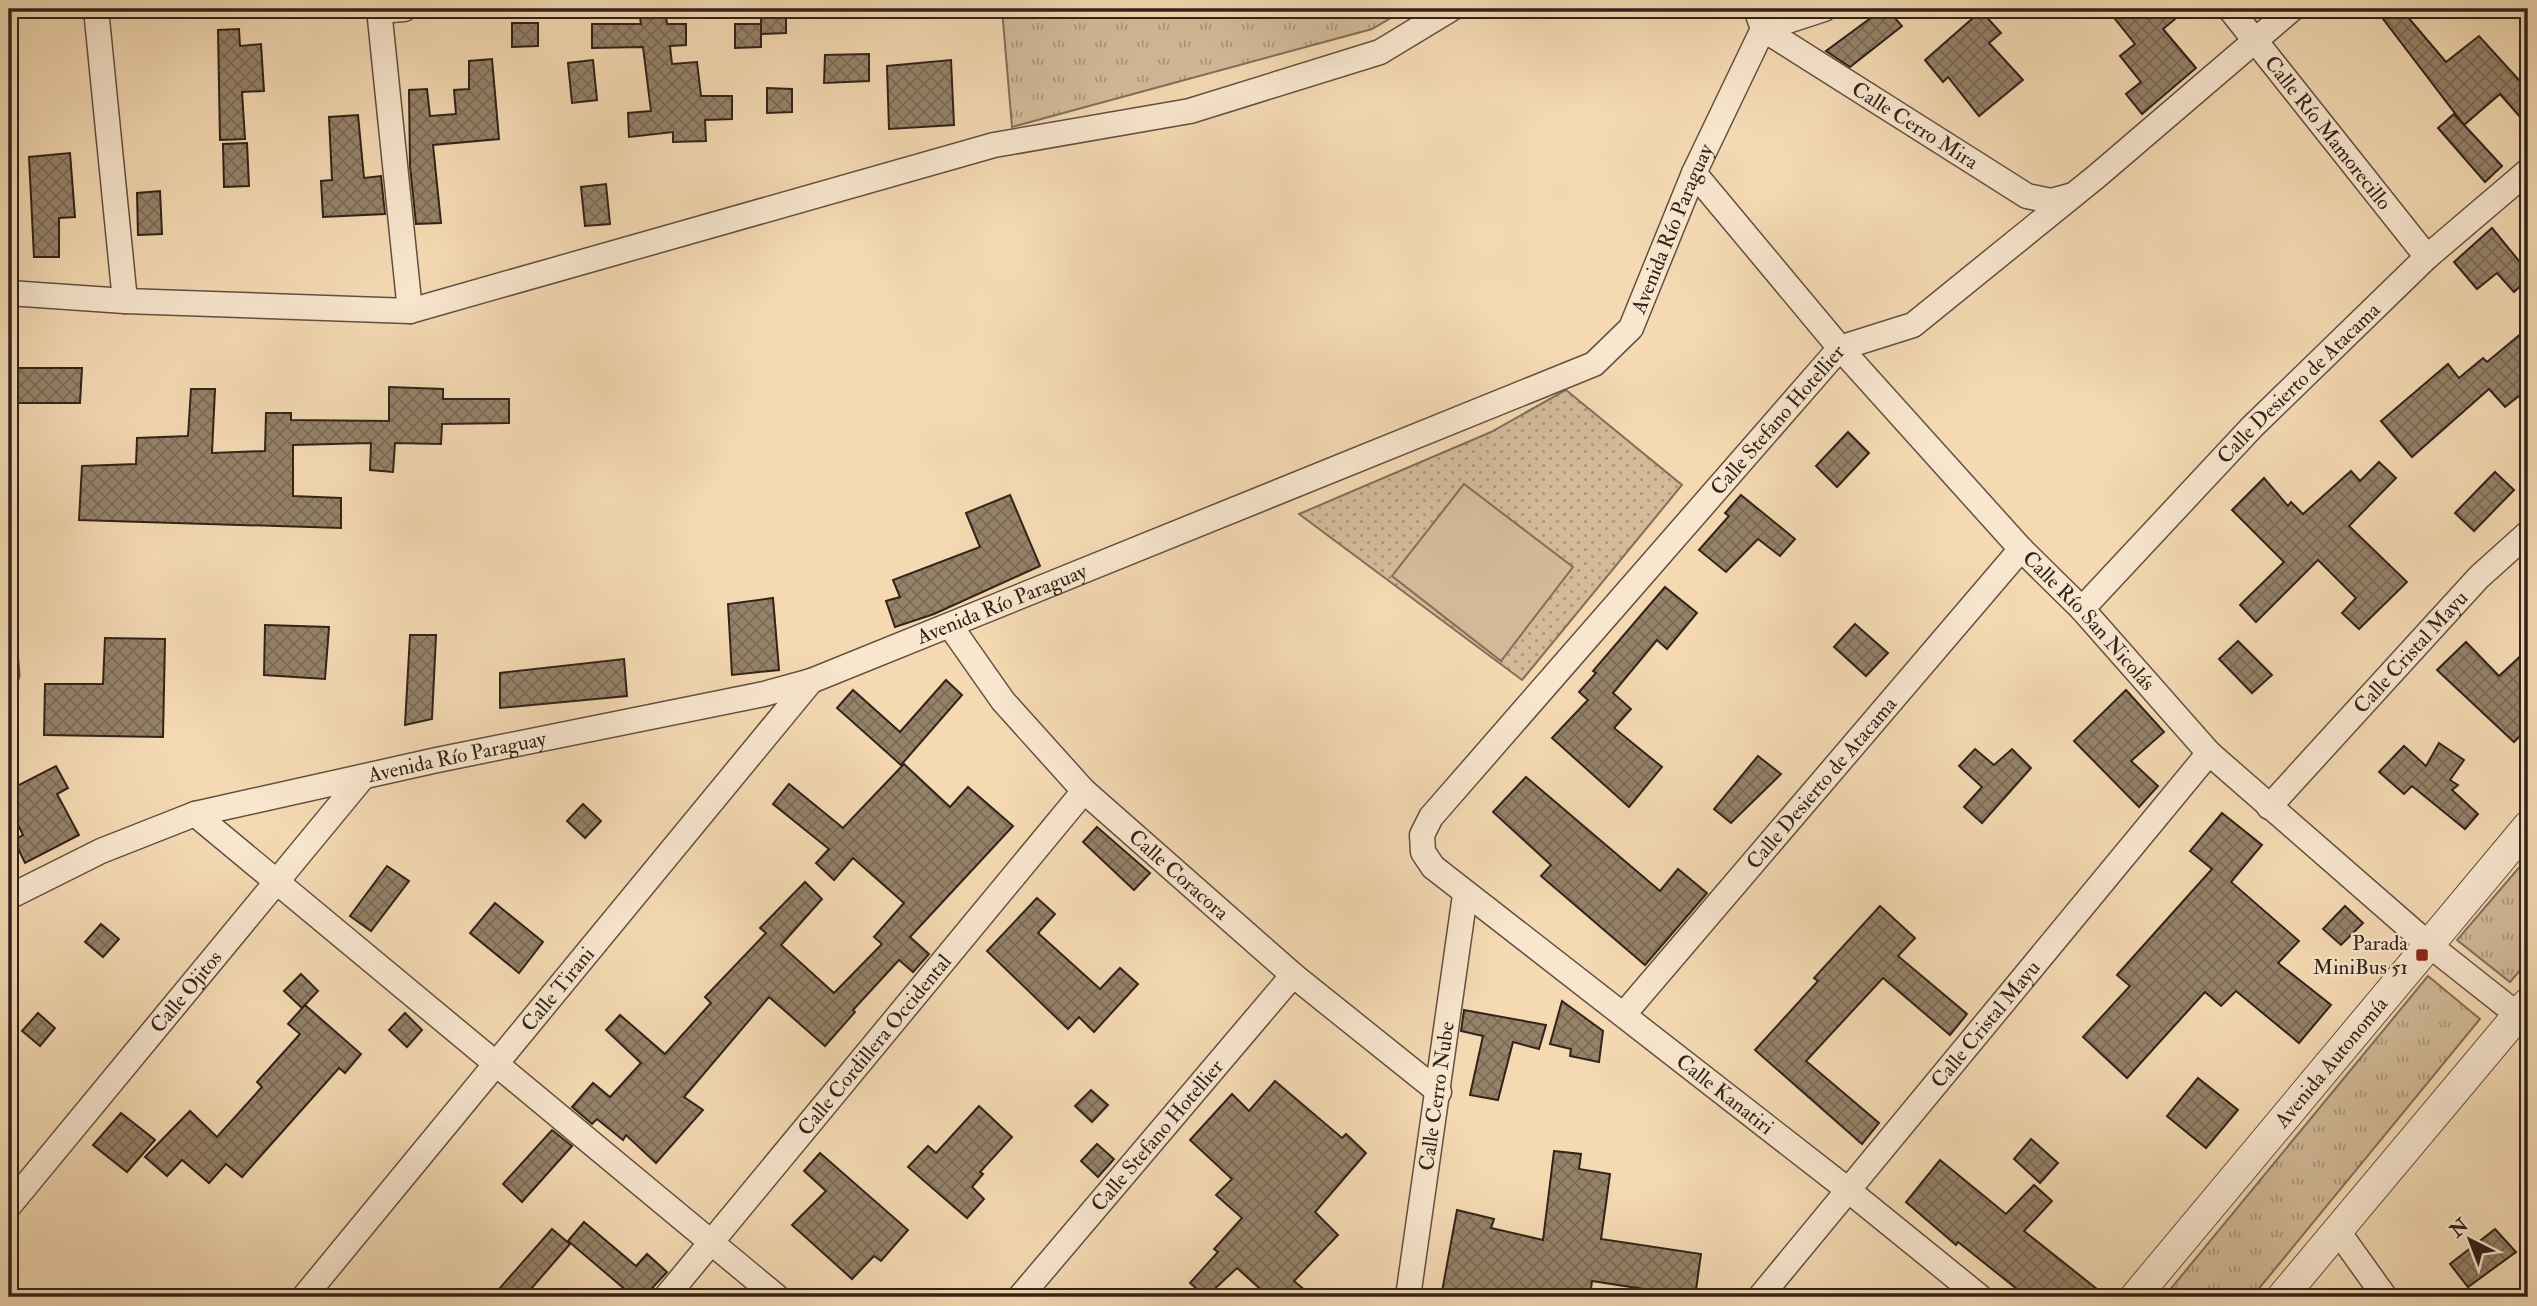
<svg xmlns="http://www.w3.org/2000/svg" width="2537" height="1306" font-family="'IM FELL Double Pica',serif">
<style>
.grass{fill:url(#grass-tufts);stroke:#826e59;stroke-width:2}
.park{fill:url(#park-dots);stroke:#826e59;stroke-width:2}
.garden{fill:#d3ba99;stroke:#826e59;stroke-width:2}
.building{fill:url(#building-cross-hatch);stroke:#312319;stroke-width:2}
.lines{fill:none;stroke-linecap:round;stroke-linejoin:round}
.service-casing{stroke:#625040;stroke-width:15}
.minor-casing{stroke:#625040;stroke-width:27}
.tertiary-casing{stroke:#625040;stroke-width:32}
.service{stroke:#f8e6ce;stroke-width:12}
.minor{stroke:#f8e6ce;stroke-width:24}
.tertiary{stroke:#f8e6ce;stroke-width:30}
.poi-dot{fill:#8f2418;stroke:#f8e6ce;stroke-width:2.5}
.labels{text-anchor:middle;stroke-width:5;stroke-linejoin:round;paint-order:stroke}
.street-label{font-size:21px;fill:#312319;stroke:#f8e6ce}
.poi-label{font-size:21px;fill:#312319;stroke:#f8e6ce;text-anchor:end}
</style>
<defs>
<pattern id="grass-tufts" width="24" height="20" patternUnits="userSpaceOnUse" patternTransform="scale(1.75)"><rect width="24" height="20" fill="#d3ba99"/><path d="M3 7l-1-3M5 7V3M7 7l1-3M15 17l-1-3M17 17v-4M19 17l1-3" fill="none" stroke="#ac977c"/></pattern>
<pattern id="park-dots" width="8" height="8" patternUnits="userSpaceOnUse" patternTransform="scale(1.75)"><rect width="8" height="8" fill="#d3ba99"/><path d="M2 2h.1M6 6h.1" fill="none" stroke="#ac977c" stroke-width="1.8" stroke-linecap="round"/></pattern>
<pattern id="building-cross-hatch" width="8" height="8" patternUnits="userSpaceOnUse" patternTransform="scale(1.75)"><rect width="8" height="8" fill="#968269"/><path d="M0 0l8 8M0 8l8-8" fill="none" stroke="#7b6a56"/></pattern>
</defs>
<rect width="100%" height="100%" fill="#f4d9b3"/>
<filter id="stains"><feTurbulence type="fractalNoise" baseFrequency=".00286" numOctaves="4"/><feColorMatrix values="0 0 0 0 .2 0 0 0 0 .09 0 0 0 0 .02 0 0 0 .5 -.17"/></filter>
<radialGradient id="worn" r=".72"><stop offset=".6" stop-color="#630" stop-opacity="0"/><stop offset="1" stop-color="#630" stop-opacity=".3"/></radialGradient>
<!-- grass -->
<g class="grass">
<polygon points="1002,9 1406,9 1372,29 1012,127"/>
<polygon points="2528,857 2528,961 2510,982 2457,940"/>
<polygon points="2428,976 2480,1019 2252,1297 2164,1297"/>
</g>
<!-- park -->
<polygon class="park" points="1566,390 1682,485 1522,680 1299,514 1491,432"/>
<!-- garden -->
<polygon class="garden" points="1464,484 1573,567 1501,661 1392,576"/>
<!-- building -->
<g class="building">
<polygon points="665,9 667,24 686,24 686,45 670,46 672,64 697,62 701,96 732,96 732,119 705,120 706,141 673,142 673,132 629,137 628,113 651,111 643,47 592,48 592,24 641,24 639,12"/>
<polygon points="1883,9 1887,9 1902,26 1850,67 1826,51"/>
<polygon points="2107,9 2187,9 2163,29 2196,68 2142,114 2126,94 2141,82 2120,56 2135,44"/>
<polygon points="2387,9 2401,9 2446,62 2479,36 2528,90 2528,126 2500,94 2464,125 2380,15"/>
<polygon points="761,10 786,10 786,33 761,34"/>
<polygon points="1981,11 2001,33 1989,43 2023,80 1979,116 1948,77 1943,82 1925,60"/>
<polygon points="512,23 538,23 538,46 512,47"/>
<polygon points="735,24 761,24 761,47 735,48"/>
<polygon points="239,29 240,46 261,44 264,91 242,92 245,139 220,140 218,30"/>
<polygon points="869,54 869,81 824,83 825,55"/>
<polygon points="492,59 499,139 433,145 441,223 416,224 410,166 409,90 427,89 430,116 456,114 454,90 469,89 469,61"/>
<polygon points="593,60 597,100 572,103 568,63"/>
<polygon points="951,60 954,125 889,129 887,66"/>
<polygon points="767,88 792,89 792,112 767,113"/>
<polygon points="2454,114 2502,166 2485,182 2438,128"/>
<polygon points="358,115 364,178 381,176 385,214 323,217 321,181 332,180 329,117"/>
<polygon points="247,143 249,186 224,187 223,144"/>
<polygon points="70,153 75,217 59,218 59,257 34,257 29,157"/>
<polygon points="606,184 610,224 585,226 581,187"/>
<polygon points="160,191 162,234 138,235 137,193"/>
<polygon points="2492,228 2528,272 2528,279 2514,292 2497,273 2477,289 2454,262"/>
<polygon points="2528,328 2528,389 2505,407 2489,389 2412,457 2381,421 2448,364 2459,378 2483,358 2487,362"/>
<polygon points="9,368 82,368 80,403 9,403"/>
<polygon points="389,387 443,389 443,399 509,399 509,423 442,424 441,444 395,443 393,472 370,470 371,443 293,445 293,496 341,498 341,528 79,520 82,466 136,464 137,438 188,436 191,389 215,389 212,453 265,451 266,413 291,413 291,420 389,421"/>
<polygon points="1848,432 1869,453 1837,487 1816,466"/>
<polygon points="2379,462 2396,478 2349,526 2407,582 2359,629 2342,613 2356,598 2318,560 2256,622 2240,605 2284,562 2232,510 2264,478 2288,506 2291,502 2303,514 2351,471 2360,481"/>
<polygon points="2495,472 2514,490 2474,531 2455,513"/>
<polygon points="1010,495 1040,566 934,614 895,627 886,601 900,597 893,580 980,547 966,513"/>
<polygon points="1741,495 1795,539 1780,556 1758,539 1726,572 1699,550 1729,516 1725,513"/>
<polygon points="1665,587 1697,613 1667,649 1657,640 1613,693 1631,709 1614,728 1662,767 1629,807 1552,738 1588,700 1579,692 1596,673 1593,671"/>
<polygon points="773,598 779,670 732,675 728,604"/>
<polygon points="1855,624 1888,653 1866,676 1834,647"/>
<polygon points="265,625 329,627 325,679 264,675"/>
<polygon points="410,635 436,635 432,719 405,725"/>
<polygon points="105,638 165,639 163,737 44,735 45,684 103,684"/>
<polygon points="2238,641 2272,675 2252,693 2219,659"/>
<polygon points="2466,642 2499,676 2528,649 2528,728 2514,742 2437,670"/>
<polygon points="624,659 627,696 500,708 500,673"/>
<polygon points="946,680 962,695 901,765 837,708 853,690 900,732"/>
<polygon points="2126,690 2164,732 2131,761 2158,786 2139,807 2074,741"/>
<polygon points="2439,743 2464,760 2450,780 2458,785 2452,790 2478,814 2465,829 2412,786 2404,794 2379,772 2404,746 2426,766"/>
<polygon points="1975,749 1994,765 2012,749 2031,768 1982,823 1964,807 1982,787 1959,766"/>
<polygon points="1758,756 1781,774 1731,823 1714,809"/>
<polygon points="904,764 950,807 968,787 1013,826 910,937 929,954 913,972 899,960 853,1010 855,1012 825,1046 769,997 684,1097 703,1110 656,1163 626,1135 623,1140 597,1119 592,1124 572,1107 593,1083 610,1097 641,1063 606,1030 620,1015 665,1054 711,1003 705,997 766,933 760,928 805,882 822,899 781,945 834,993 882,944 874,937 904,903 853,858 834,880 816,863 829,849 773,804 789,784 843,828"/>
<polygon points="56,766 68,788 57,794 79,835 25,863 14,840 23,835 9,806 9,790"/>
<polygon points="1526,777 1660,891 1678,869 1707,893 1645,965 1541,876 1551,865 1493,812"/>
<polygon points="583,804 601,821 585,838 567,821"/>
<polygon points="2222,813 2262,845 2231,882 2299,941 2278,963 2331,1005 2299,1043 2236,991 2221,1006 2205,992 2127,1078 2083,1037 2130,986 2117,975 2212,869 2190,851"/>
<polygon points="1097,827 1150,873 1134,890 1083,842"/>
<polygon points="387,866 409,881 371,931 350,916"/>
<polygon points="1037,898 1055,914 1038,933 1100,989 1120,968 1138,984 1094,1032 1079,1017 1068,1029 987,951"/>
<polygon points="495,903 543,942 519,973 470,933"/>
<polygon points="1880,906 1915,938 1898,956 1967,1014 1950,1035 1883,978 1806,1061 1879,1123 1862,1144 1755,1050 1818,981 1814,978"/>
<polygon points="2345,906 2363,923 2341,945 2323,929"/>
<polygon points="101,924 119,939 103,957 85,942"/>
<polygon points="301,974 318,991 302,1008 284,991"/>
<polygon points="1562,1001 1603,1031 1599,1062 1570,1056 1571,1049 1550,1044"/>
<polygon points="305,1005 361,1054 345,1073 339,1068 242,1177 226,1164 209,1183 182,1160 167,1176 145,1157 190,1111 217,1137 262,1087 257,1082 300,1034 288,1024"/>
<polygon points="1464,1010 1546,1025 1539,1049 1513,1042 1498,1100 1470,1095 1483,1036 1461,1031"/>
<polygon points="38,1013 55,1028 40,1046 22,1031"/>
<polygon points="405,1013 422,1030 407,1047 389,1030"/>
<polygon points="2198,1078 2238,1110 2206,1148 2167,1116"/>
<polygon points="1275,1081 1342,1138 1346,1134 1366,1153 1315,1212 1338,1235 1294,1281 1313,1297 1269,1297 1237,1268 1206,1297 1190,1283 1218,1252 1214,1249 1242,1218 1216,1195 1232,1179 1190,1140 1232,1094 1249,1111"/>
<polygon points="1091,1090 1108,1105 1092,1122 1075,1106"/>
<polygon points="979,1106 1012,1137 980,1172 983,1174 972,1187 984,1199 967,1218 908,1167 928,1146 936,1153"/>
<polygon points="121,1113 155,1140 127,1172 93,1145"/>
<polygon points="552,1130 572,1146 522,1202 503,1184"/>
<polygon points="2031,1139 2058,1163 2040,1183 2014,1159"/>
<polygon points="1097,1144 1114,1159 1098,1177 1081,1161"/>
<polygon points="1554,1151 1581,1154 1579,1169 1610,1174 1601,1239 1701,1254 1695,1297 1592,1281 1590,1297 1441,1297 1457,1210 1494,1219 1491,1228 1543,1240"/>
<polygon points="820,1153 908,1230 881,1261 874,1256 852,1279 792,1225 826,1191 804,1171"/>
<polygon points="1940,1160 2006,1214 2034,1185 2052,1201 2024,1231 2107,1297 2027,1297 1958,1242 1956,1245 1906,1202"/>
<polygon points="584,1222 636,1266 647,1254 667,1272 644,1297 634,1297 568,1241"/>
<polygon points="552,1229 570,1244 524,1297 492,1297"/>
<polygon points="2495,1229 2516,1252 2468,1287 2450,1264"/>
</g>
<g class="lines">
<!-- service casing -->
<g class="service-casing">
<polyline id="service" points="9,624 13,676"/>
</g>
<!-- minor casing -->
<g class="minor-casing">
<g id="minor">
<polyline points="96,9 125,301"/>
<polyline points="379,9 410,311"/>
<path id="s1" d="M2230,9L2427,257"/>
<polyline points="379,11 404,9"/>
<path id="s2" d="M1763,29L2027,196L2051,201L2073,195"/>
<polyline points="1763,29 1824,9"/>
<path id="s3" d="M1694,173L1840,348L2021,549L2082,609L2209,753L2428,944L2528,1023"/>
<polyline points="9,293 125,301 410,311 994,145 1190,111 1380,52 1451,9"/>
<path id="s4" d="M2082,609L2252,427L2427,257L2528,171"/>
<path id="s5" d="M951,627L1003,701L1084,791L1293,975L1439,1092"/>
<path id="s6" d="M2269,807L2479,577L2528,533"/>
<polyline points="195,814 777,1297"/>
<path id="s7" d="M9,897L101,851L195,814L437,760L764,694L811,681L1594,364L1631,328L1694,173L1763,29L1756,9"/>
<path id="s8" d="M1624,1014L2021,549"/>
<path id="s9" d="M9,1206L363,777"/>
<polyline points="2337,1230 2385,1297"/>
<path id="s10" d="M304,1297L811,681"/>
<path id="s11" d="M666,1297L1084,791"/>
<path id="s12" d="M1020,1297L1293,975"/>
<path id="s13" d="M1408,1297L1465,895"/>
<path id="s14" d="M1760,1297L2209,753"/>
<path id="s15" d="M1980,1297L1848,1190L1433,867L1423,852L1422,835L1431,817L1840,348L1913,325L2097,176L2292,9"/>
</g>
</g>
<!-- tertiary casing -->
<g class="tertiary-casing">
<g id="tertiary">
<path id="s16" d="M2135,1297L2528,826"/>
<polyline points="2282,1297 2528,1003"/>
</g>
</g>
<!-- service -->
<use href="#service" class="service"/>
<!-- minor -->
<use href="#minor" class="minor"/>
<!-- tertiary -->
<use href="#tertiary" class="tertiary"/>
</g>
<!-- markers -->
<rect class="poi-dot" x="2415" y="948" width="14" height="14" rx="3.5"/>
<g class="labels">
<!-- street labels -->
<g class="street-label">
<text dy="7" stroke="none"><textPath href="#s2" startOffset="180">Calle Cerro Mira</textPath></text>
<text dy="7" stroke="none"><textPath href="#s1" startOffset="158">Calle Río Mamorecillo</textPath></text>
<text dy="7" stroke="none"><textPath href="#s7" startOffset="1838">Avenida Río Paraguay</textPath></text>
<text dy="7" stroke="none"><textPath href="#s4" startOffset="313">Calle Desierto de Atacama</textPath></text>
<text dy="7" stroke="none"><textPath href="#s15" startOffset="1278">Calle Stefano Hotellier</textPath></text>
<text dy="7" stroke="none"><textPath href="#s7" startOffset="1040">Avenida Río Paraguay</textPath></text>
<text dy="7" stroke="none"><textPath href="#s3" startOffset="597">Calle Río San Nicolás</textPath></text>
<text dy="7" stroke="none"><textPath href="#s6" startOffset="210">Calle Cristal Mayu</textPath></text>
<text dy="7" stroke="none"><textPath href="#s7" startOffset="472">Avenida Río Paraguay</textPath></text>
<text dy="7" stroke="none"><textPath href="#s8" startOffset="304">Calle Desierto de Atacama</textPath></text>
<text dy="7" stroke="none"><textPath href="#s5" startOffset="338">Calle Coracora</textPath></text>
<text dy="7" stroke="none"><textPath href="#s10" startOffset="399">Calle Tirani</textPath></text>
<text dy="7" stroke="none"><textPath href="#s9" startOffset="278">Calle Ojitos</textPath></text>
<text dy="7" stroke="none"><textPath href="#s14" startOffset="354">Calle Cristal Mayu</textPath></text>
<text dy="7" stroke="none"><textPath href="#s11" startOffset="327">Calle Cordillera Occidental</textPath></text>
<text dy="7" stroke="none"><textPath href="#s16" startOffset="306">Avenida Autonomía</textPath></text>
<text transform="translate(1725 1094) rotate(38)" y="7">Calle Kanatiri</text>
<text dy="7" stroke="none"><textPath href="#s13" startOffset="203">Calle Cerro Nube</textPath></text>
<text dy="7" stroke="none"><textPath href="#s12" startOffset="212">Calle Stefano Hotellier</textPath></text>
</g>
<!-- poi labels -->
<g class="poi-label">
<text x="2408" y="950">Parada<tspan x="2408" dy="24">MiniBus 51</tspan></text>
</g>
</g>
<!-- margin -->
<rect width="2537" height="1306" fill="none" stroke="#f4d9b3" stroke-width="35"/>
<rect x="10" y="10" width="2516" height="1285" fill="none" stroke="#312319" stroke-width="3.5"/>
<rect x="18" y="18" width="2502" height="1271" fill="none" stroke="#312319" stroke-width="2"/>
<!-- north arrow -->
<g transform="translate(2470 1240) rotate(318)" stroke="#f8e6ce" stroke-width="5" paint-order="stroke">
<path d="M0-5L12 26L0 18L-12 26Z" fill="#312319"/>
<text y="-10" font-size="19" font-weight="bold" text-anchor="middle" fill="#312319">N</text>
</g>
<rect width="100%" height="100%" filter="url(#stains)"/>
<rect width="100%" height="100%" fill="url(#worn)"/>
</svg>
